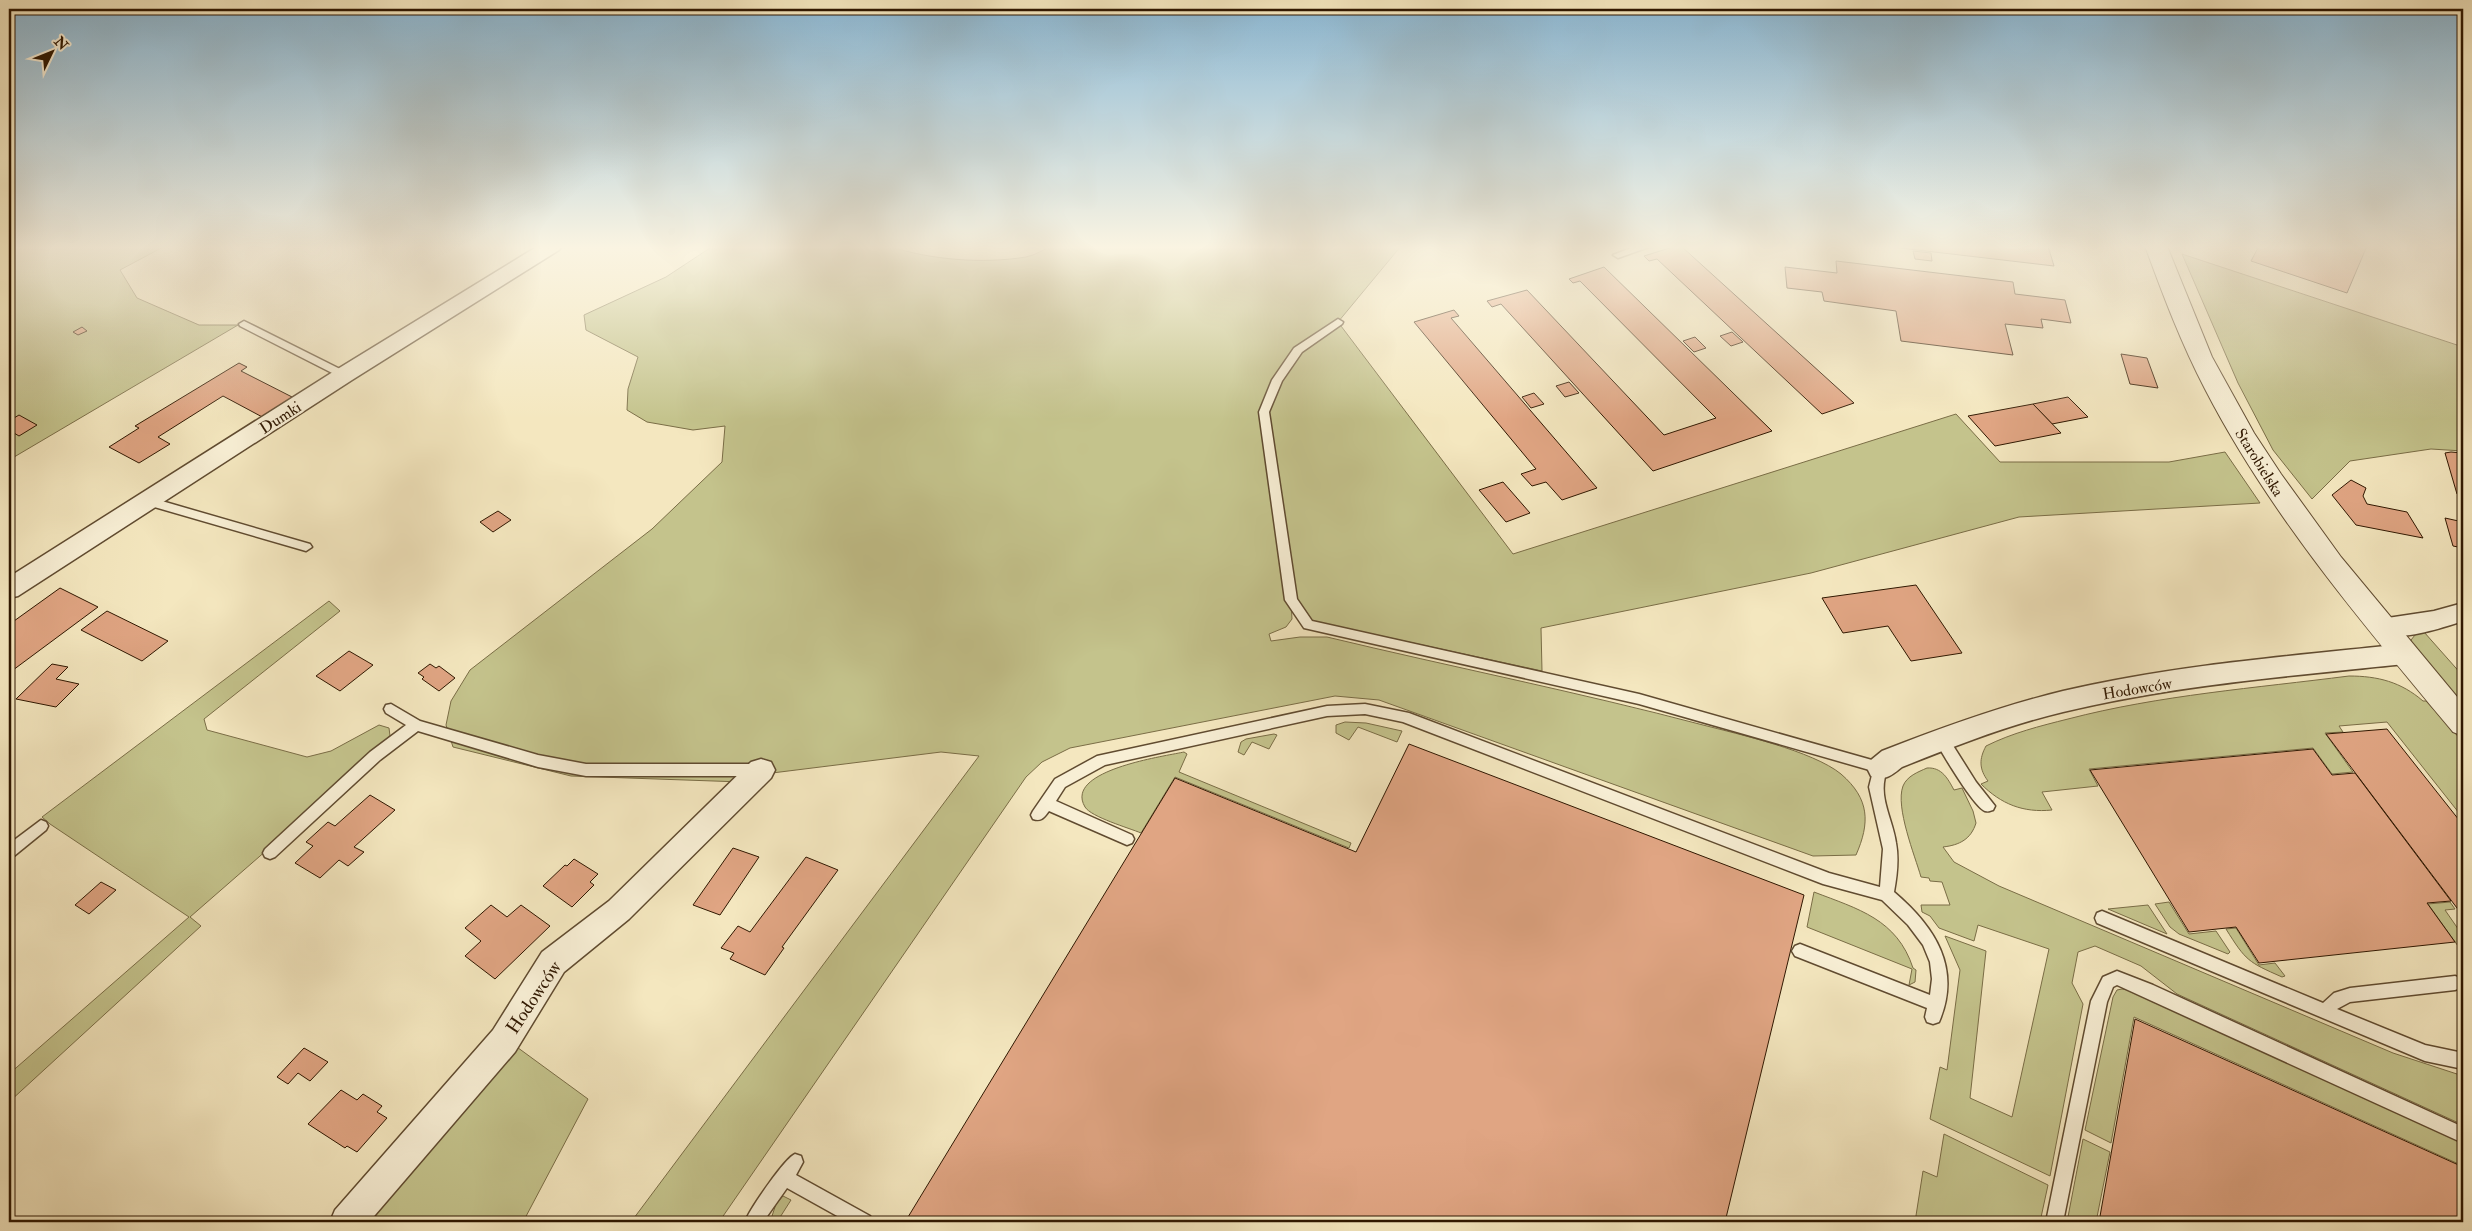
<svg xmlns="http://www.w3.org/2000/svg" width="2472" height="1231" font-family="'IM FELL Double Pica',serif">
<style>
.green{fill:#c4c38c;stroke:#7a6d46}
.building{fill:#e0a583;stroke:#2f1700}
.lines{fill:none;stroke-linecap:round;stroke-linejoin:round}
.service-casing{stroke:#604b30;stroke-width:3}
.minor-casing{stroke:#604b30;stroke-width:3}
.tertiary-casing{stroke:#604b30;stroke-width:2}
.service{fill:#f8efd5;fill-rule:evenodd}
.minor{fill:#f8efd5;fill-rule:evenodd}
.tertiary{fill:#f8efd5;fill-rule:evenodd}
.labels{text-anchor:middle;stroke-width:4.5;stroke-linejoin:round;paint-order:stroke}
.street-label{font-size:16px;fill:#2f1700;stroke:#f8efd5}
.near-street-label{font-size:19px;fill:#2f1700;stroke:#f8efd5}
</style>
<rect width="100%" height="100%" fill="#f4e7bf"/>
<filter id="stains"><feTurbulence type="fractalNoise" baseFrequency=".004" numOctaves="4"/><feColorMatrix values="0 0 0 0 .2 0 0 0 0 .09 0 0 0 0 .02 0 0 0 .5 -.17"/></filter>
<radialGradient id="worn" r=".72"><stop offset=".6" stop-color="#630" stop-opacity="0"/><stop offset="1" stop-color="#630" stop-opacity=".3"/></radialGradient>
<!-- green -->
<g class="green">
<polygon points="9,246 165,246 120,270 137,298 199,325 238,325 9,460"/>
<path d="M713,246H888C931,260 983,264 1026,257C1035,255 1044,250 1051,246H1401L1338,322L1513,554L1956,414L2000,462H2169L2225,452L2260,503L2019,517L1811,573L1541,628L1542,671L1312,621L1291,601L1292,619L1286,627L1269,634L1271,641L1300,637H1327C1452,667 1578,692 1703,725C1738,734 1813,751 1841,774C1870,799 1870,823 1856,855L1813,856L1379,700L1335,696L1070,748L1042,762L1026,777L719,1222H631L979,756L941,752L764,774L742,782L571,776L453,747L446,725L451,701L470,670L652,529L722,462L725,426L693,430L647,422L627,410L628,389L638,357L586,330L584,315L666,277Z"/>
<polygon points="2182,254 2463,347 2463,451 2431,449 2350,461 2312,499 2273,450 2238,383"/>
<polygon points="329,601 340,611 204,719 207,730 307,757 331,751 379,725 389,728 390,736 337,782 306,816 190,917 201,926 9,1102 9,1074 189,917 50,824 42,817"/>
<polygon points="2424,632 2463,676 2463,705 2413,646 2411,640 2415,635"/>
<path d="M2349,676C2378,676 2401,682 2423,701H2426L2463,742V818L2387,722L2339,726L2343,732L2325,733L2353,772L2332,774L2313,748L2089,769L2098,786L2042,792L2052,810C2023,813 2001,804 1981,784L1988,781C1979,769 1979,759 1986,746C2012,733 2040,726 2068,719C2160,695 2256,688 2349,676Z"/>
<polygon points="1345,722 1366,723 1402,731 1397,742 1358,727 1349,740 1336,733 1336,725"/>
<polygon points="1274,734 1277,735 1269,749 1252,742 1244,755 1238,752 1241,742 1246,739"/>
<path d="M1184,752L1187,754L1179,772L1351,843L1349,848L1175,777L1141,833C1129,828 1091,817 1085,807C1063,770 1166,756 1184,752Z"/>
<path d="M1927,768C1942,767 1948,779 1954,790L1962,788L1973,811L1976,823C1971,839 1960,845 1943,847L1954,862L1999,886L2393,1053L2463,1076V1125L2177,994L2141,966L2095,946L2078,952L2072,983L2083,1004L2050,1176L1930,1119L1940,1067L1947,1070L1960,970L1945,936L1986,951L1970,1098L2012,1117L2049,949L1978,925L1974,941L1939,928L1930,916L1922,912L1921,905H1950L1942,882L1930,881L1929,878L1921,877C1915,856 1895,807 1903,786C1907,776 1918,772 1927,768Z"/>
<path d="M1814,892C1858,909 1897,919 1913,968L1916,970L1915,982L1909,985L1912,969L1807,927Z"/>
<polygon points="2169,902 2189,934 2216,931 2230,952 2228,954 2179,934 2170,927 2155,904"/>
<polygon points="2450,902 2455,909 2445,910 2463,936 2463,953 2428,904"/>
<polygon points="2148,905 2167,934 2108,909"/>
<path d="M2236,928L2259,965L2275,963L2285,976L2282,977C2248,962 2246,961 2226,929Z"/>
<polygon points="2122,989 2134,991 2463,1142 2463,1166 2134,1017 2111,1143 2085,1130 2113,997 2117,990"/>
<polygon points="510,1042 588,1099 523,1222 354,1222"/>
<polygon points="1944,1134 2048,1185 2040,1222 1915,1222 1923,1171 1937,1177"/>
<polygon points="2083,1139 2110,1152 2096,1222 2067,1222"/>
<polygon points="783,1196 791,1200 777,1222 770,1222 776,1204"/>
</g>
<!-- building -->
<g class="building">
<polygon points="1676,246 1681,246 1854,403 1822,414 1657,259 1649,261 1644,256"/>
<polygon points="1883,246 2048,246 2054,266"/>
<polygon points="2259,246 2367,246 2347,293 2251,261"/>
<polygon points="1913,251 1931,253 1932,261 1915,259"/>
<polygon points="1836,261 2013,282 2015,294 2065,300 2071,323 2041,319 2043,328 2005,324 2013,355 1901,341 1896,311 1824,301 1822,292 1787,288 1785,267 1837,273"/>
<polygon points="1604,267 1772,431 1653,471 1501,304 1492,307 1487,301 1527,290 1664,435 1716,418 1580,281 1573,283 1569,279"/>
<polygon points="1454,310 1459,316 1451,318 1597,488 1562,500 1546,482 1532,486 1521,474 1536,469 1414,322"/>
<polygon points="82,327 87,331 78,335 73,332"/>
<polygon points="1732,332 1743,342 1731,346 1720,336"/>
<polygon points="1695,337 1706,348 1694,352 1683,341"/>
<polygon points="2121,354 2147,358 2158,388 2130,384"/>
<polygon points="239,363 247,367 241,371 296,399 266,419 223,396 158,437 170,444 139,463 109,447 139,428 135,426"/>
<polygon points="1569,382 1579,393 1565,397 1556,386"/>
<polygon points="1534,393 1544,404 1531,408 1522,397"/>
<polygon points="2068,397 2088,417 2052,424 2033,404"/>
<polygon points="2033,404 2061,433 1995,446 1968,416"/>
<polygon points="19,415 37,425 19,436 9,430 9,421"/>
<polygon points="2451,452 2463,453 2463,504 2461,495 2457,494 2445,453"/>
<polygon points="2351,480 2366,488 2363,496 2367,504 2407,512 2423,538 2356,525 2332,495"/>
<polygon points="1503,482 1530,513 1506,522 1479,490"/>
<polygon points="498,511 511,520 493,532 480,522"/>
<polygon points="2445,518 2463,522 2463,548 2453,546"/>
<polygon points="1916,585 1962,653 1911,661 1888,626 1843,633 1822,598"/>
<polygon points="60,588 98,607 9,673 9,619 14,621"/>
<polygon points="107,611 168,641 142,661 81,630"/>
<polygon points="349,651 373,665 340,691 316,676"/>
<polygon points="52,664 68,667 56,679 79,684 56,707 16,699"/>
<polygon points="430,664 436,668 439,666 455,678 439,691 422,679 424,677 418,673"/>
<polygon points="2387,729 2463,825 2463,916 2326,734"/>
<polygon points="1409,744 1804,895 1725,1222 905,1222 1175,778 1356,852"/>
<polygon points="2313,749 2332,775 2355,773 2451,901 2427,903 2455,942 2259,963 2236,927 2189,932 2090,770"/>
<polygon points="370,795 395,810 354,847 364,852 348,866 339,860 320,878 295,863 313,846 306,842 328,822 335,826"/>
<polygon points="733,848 759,857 720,915 693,905"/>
<polygon points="806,857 838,870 782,947 784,948 765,975 730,959 734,953 721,948 738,926 750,932"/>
<polygon points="574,859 598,874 590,882 594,885 572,907 543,886 565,865 567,866"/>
<polygon points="101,882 116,890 89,914 75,905"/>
<polygon points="491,905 507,917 521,905 550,926 495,979 465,956 481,941 465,928"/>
<polygon points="2135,1019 2463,1167 2463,1222 2099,1222"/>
<polygon points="304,1048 328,1062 310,1081 298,1073 288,1084 277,1077"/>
<polygon points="341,1090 357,1100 363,1094 382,1106 377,1112 387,1118 357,1152 347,1146 345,1148 308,1124"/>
</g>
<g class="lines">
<!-- service casing -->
<g class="service-casing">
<g id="service">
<polygon points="1636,246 1652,246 1618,258 1613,255"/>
<path d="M1338,319L1343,322L1342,324L1302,352L1282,381L1269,412L1297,599L1312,621L1639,694L1886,764L1888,768C1876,795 1892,816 1896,843C1899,859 1897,876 1894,892C1935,927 1962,968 1939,1022L1933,1024L1927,1022L1925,1017L1927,1008L1795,956L1792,951L1795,946L1800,944L1930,995L1932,979L1930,962L1923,945L1908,925L1882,900L1823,884L1403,722L1365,714L1327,716L1105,765L1065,787L1056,801L1132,835L1134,839L1132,843L1127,845L1049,811C1044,817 1042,822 1033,819L1031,815L1033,811L1055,779L1097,756L1327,706L1365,704L1409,713L1829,873L1880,887L1883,849L1869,787L1873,771L1639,704L1304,628L1285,600L1259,412L1272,380L1294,348Z"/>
<polygon points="244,321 348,373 349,375 344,378 340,377 240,326 239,324"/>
<polygon points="148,497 310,544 312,547 306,551 144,504 142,501"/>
<polygon points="391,704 420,721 538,755 586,764 758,764 763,766 765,770 763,774 758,776 586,776 538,767 418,731 380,760 275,857 270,859 265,857 263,853 265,849 370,752 406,725 386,713 384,709 386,705"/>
<path d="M1942,734L1947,736L1976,782L1995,806L1993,810C1989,811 1989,812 1985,811C1974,807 1942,753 1935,740L1937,736Z"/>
<polygon points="41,820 46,822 48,826 46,830 14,856 9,858 9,844"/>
<polygon points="2102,911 2323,1003 2334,993 2350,988 2455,976 2460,978 2463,983 2460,988 2455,990 2350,1002 2337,1009 2425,1045 2463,1053 2463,1069 2425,1061 2097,923 2095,918 2097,913"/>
<polygon points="2117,971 2153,985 2463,1127 2463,1143 2117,985 2113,987 2107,1002 2063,1222 2046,1222 2091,1001 2103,977"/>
<path d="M795,1154L801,1156L803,1162L796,1175L870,1216L872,1222H848L787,1188L763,1222H745C749,1210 785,1158 795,1154Z"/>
</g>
</g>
<!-- minor casing -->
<g class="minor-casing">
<g id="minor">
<polygon points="538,246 562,246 559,250 352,380 18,596 9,598 9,577 336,370"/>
<path d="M2463,603V621C2439,629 2398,642 2374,634L2370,627L2374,620L2434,611Z"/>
<path d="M2405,644L2414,647L2418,654L2414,661L2405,664C2291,676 2175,685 2063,712C2008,725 1955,746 1902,767C1891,776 1885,781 1871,776L1867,768L1871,760L1882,751C1941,728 2001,706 2063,691C2174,665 2291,656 2405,644Z"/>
<polygon points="761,759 771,762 775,770 771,778 629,919 564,972 515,1052 369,1222 330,1222 335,1210 493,1030 542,952 609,901 751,762"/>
</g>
</g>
<!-- tertiary casing -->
<g class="tertiary-casing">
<path id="tertiary" d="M2145,246H2167L2212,357L2254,433L2281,474L2341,557L2463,704V736L2453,732C2363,624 2270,515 2205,389C2181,343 2163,295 2145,246Z"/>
</g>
<!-- service -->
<use href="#service" class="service"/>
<!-- minor -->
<use href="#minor" class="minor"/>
<!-- tertiary -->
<use href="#tertiary" class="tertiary"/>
</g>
<!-- sky -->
<linearGradient id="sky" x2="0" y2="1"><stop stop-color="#8ab8d5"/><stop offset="0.59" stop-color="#faf4e2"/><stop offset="1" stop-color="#faf4e2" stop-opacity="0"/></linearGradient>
<rect width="2472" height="419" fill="url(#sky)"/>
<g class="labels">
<!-- street labels -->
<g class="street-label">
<text transform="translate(280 417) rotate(-33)" y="6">Dumki</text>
<text transform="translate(2260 462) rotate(58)" y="6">Starobielska</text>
<text transform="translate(2137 688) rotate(-9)" y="6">Hodowców</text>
</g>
<!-- near-street labels -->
<g class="near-street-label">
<text transform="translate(533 997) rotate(-56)" y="7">Hodowców</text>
</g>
</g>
<!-- margin -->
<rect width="2472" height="1231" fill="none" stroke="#f4e7bf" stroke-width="30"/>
<rect x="10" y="10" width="2452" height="1211" fill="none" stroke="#2f1700" stroke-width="2.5"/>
<rect x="15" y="15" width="2442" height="1201" fill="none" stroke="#2f1700"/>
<!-- north arrow -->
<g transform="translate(52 52) rotate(47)" stroke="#f8efd5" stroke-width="4" paint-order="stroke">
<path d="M0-4L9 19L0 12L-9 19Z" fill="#2f1700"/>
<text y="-8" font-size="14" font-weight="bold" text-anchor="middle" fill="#2f1700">N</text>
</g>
<rect width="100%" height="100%" filter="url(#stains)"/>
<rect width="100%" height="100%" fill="url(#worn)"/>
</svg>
